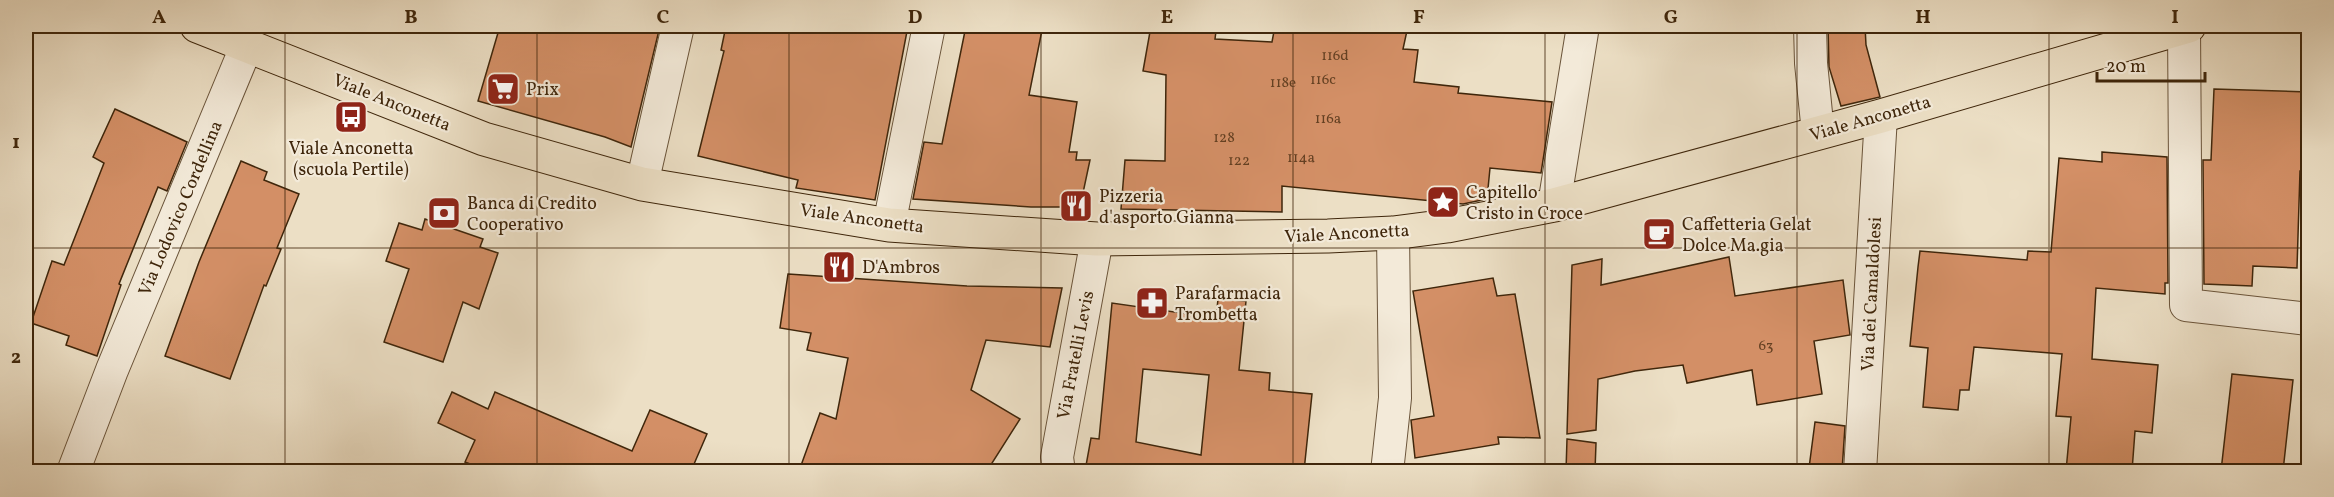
<svg xmlns="http://www.w3.org/2000/svg" width="2334" height="497" font-family="Vollkorn,serif">
<style>
.building{fill:#d38f66;stroke:#3f260b;stroke-width:1.5;fill-rule:evenodd}
.lines{fill:none;stroke-linecap:round;stroke-linejoin:round}
.street-casing{stroke:#6a543a;stroke-width:34}
.primary-casing{stroke:#3f260b;stroke-width:35}
.street{stroke:#f3ead9;stroke-width:32}
.primary{stroke:#ecdfc5;stroke-width:33}
.grid{fill:none;stroke:#3f260b;stroke-width:1.5;stroke-opacity:0.55}
.labels{text-anchor:middle;stroke-width:4.5;stroke-linejoin:round;paint-order:stroke}
.number-label{font-size:15px;fill:#644022}
.poi-label{font-size:18px;fill:#3f260b;stroke:#f3ead9;text-anchor:start}
.street-label{font-size:18px;fill:#3f260b;stroke:#f3ead9}
.neatline{fill:none;stroke:#3f260b;stroke-width:2}
.grid-label{font-size:20px;text-anchor:middle;font-weight:bold;fill:#3f260b}
</style>
<rect width="100%" height="100%" fill="#ecdfc5"/>
<filter id="stains"><feTurbulence type="fractalNoise" baseFrequency=".00333" numOctaves="4"/><feColorMatrix values="0 0 0 0 .2 0 0 0 0 .09 0 0 0 0 .02 0 0 0 .5 -.17"/></filter>
<radialGradient id="worn" r=".72"><stop offset=".6" stop-color="#630" stop-opacity="0"/><stop offset="1" stop-color="#630" stop-opacity=".3"/></radialGradient>
<!-- building -->
<g class="building">
<polygon points="500,26 660,26 631,147 605,137 478,101"/>
<polygon points="726,26 908,26 875,200 796,188 798,180 698,156 724,51 721,50"/>
<polygon points="966,26 1018,26 1042,30 1029,95 1077,102 1069,152 1077,152 1076,160 1090,160 1080,207 1031,207 913,199 924,142 942,144"/>
<polygon points="1151,26 1172,26 1216,31 1215,39 1272,42 1275,26 1408,26 1403,49 1418,50 1414,82 1459,87 1458,93 1552,102 1541,173 1490,168 1487,199 1463,204 1282,186 1282,212 1121,209 1125,160 1165,161 1166,75 1143,71"/>
<polygon points="1828,26 1865,26 1866,45 1880,97 1841,106 1829,67"/>
<polygon points="2214,89 2308,92 2308,172 2300,171 2297,268 2253,266 2252,286 2204,284 2203,160 2211,160"/>
<polygon points="115,109 187,142 167,191 158,187 119,284 121,285 97,356 66,345 69,336 31,323 52,261 64,265 104,163 93,157"/>
<polygon points="2102,152 2167,157 2168,283 2165,283 2165,294 2096,288 2092,359 2158,365 2152,433 2135,431 2132,471 2066,471 2071,417 2056,416 2062,354 1974,347 1969,390 1960,390 1958,410 1923,407 1928,348 1910,346 1918,267 1920,251 2027,260 2028,251 2051,252 2059,158 2102,162"/>
<polygon points="241,161 267,172 264,180 299,194 277,248 281,249 266,286 264,285 230,379 165,356 199,262"/>
<polygon points="425,219 483,239 480,247 498,253 479,309 463,302 443,362 384,342 409,269 386,261 399,223 422,230"/>
<polygon points="1729,257 1735,296 1843,280 1850,335 1814,341 1822,394 1757,405 1752,370 1687,383 1683,365 1635,371 1598,379 1596,430 1567,434 1572,265 1602,259 1601,285"/>
<polygon points="788,274 967,286 1062,288 1050,347 986,340 971,390 1020,419 987,471 799,471 820,413 836,419 848,358 807,350 811,333 780,328"/>
<polygon points="1493,278 1497,296 1515,294 1540,438 1498,437 1499,444 1415,458 1411,420 1434,416 1413,291"/>
<path d="M1218,299L1246,301L1239,370L1270,373L1269,390L1312,394L1304,471H1085L1091,438L1099,439L1112,303L1216,318ZM1143,369L1209,375L1201,455L1136,442Z"/>
<polygon points="2232,374 2293,380 2283,471 2221,471"/>
<polygon points="452,392 488,409 495,392 632,451 650,410 707,434 691,471 488,471 465,462 475,440 438,423"/>
<polygon points="1815,422 1845,426 1842,471 1809,468"/>
<polygon points="1567,439 1596,443 1595,471 1566,471"/>
</g>
<g class="lines">
<!-- street casing -->
<g class="street-casing">
<g id="street">
<polyline points="1810,26 1811,63 1818,133"/>
<polyline points="2184,27 2186,305 2308,319"/>
<polyline points="642,184 678,26"/>
<polyline points="1554,205 1583,26"/>
<polyline points="889,225 929,26"/>
<polyline points="73,472 112,370 247,45"/>
<polyline points="1059,472 1057,457 1097,239"/>
<polyline points="1387,472 1395,398 1393,233"/>
<polyline points="1860,472 1881,116"/>
</g>
</g>
<!-- primary casing -->
<g class="primary-casing">
<polyline id="primary" points="197,26 484,139 642,184 889,225 1097,239 1328,236 1393,233 1447,226 1554,205 1881,116 2189,26"/>
</g>
<!-- street -->
<use href="#street" class="street"/>
<!-- primary -->
<use href="#primary" class="primary"/>
</g>
<!-- grid -->
<path class="grid" d="M285,26V472M537,26V472M789,26V472M1041,26V472M1293,26V472M1545,26V472M1797,26V472M2049,26V472M26,248H2308"/>
<!-- icons -->
<defs>
<g id="supermarket-square" transform="scale(1.725)"><rect x="-9" y="-9" width="18" height="18" rx="4" fill="#8f2418" stroke="#f3ead9"/><path d="M-6-5.5h2.5l.6 2H6L4.5 2H-2.5L-4.4-4H-6ZM-1.5 3.2a1.3 1.3 0 1 0 .1 0ZM3 3.2a1.3 1.3 0 1 0 .1 0Z" fill="#fff"/></g>
<g id="bus-square" transform="scale(1.725)"><rect x="-9" y="-9" width="18" height="18" rx="4" fill="#8f2418" stroke="#f3ead9"/><path d="M-5-6H5V4H4V6H2V4H-2V6H-4V4H-5ZM-3.5-4V0h7V-4ZM-3.5 1.2v1.5H-2V1.2ZM2 1.2v1.5H3.5V1.2Z" fill="#fff"/></g>
<g id="sight-square" transform="scale(1.725)"><rect x="-9" y="-9" width="18" height="18" rx="4" fill="#8f2418" stroke="#f3ead9"/><path d="M0-6L1.8-2.2L6-1.7L2.9 1.2L3.7 5.4L0 3.3L-3.7 5.4L-2.9 1.2L-6-1.7L-1.8-2.2Z" fill="#fff"/></g>
<g id="restaurant-square" transform="scale(1.725)"><rect x="-9" y="-9" width="18" height="18" rx="4" fill="#8f2418" stroke="#f3ead9"/><path d="M-5-6h1v4h1v-4h1v4h1v-4h1v5L-1.5 .5V6h-2V.5L-5-1ZM5-6V6H3V1.5H1.5Q1.5-4 5-6Z" fill="#fff"/></g>
<g id="bank-square" transform="scale(1.725)"><rect x="-9" y="-9" width="18" height="18" rx="4" fill="#8f2418" stroke="#f3ead9"/><path d="M-6-4H6V4H-6ZM0-2.3a2.3 2.3 0 1 0 0 4.6a2.3 2.3 0 1 0 0-4.6Z" fill="#fff"/></g>
<g id="cafe-square" transform="scale(1.725)"><rect x="-9" y="-9" width="18" height="18" rx="4" fill="#8f2418" stroke="#f3ead9"/><path d="M-5.5-4.5H6V0H3Q3 3.5 0 3.5H-2.5Q-5.5 3.5-5.5 0ZM3-3.2v2h1.7v-2ZM-6 4.5H4V6H-6Z" fill="#fff"/></g>
<g id="pharmacy-square" transform="scale(1.725)"><rect x="-9" y="-9" width="18" height="18" rx="4" fill="#8f2418" stroke="#f3ead9"/><path d="M-2-6h4v4h4v4h-4v4h-4v-4h-4v-4h4Z" fill="#fff"/></g>
</defs>
<g fill-rule="evenodd">
<use href="#supermarket-square" x="503" y="89"/>
<use href="#bus-square" x="351" y="117"/>
<use href="#sight-square" x="1443" y="202"/>
<use href="#restaurant-square" x="1076" y="206"/>
<use href="#bank-square" x="444" y="213"/>
<use href="#cafe-square" x="1659" y="234"/>
<use href="#restaurant-square" x="839" y="267"/>
<use href="#pharmacy-square" x="1152" y="303"/>
</g>
<g class="labels">
<!-- number labels -->
<g class="number-label">
<text x="1335" y="60">116d</text>
<text x="1323" y="84">116c</text>
<text x="1283" y="87">118e</text>
<text x="1328" y="123">116a</text>
<text x="1224" y="142">128</text>
<text x="1301" y="162">114a</text>
<text x="1239" y="165">122</text>
<text x="1766" y="350">63</text>
</g>
<!-- poi labels -->
<g class="poi-label">
<text x="526" y="95">Prix</text>
<text x="351" y="154" text-anchor="middle">Viale Anconetta<tspan x="351" dy="21">(scuola Pertile)</tspan></text>
<text x="1466" y="198">Capitello<tspan x="1466" dy="21">Cristo in Croce</tspan></text>
<text x="1099" y="202">Pizzeria<tspan x="1099" dy="21">d'asporto Gianna</tspan></text>
<text x="467" y="209">Banca di Credito<tspan x="467" dy="21">Cooperativo</tspan></text>
<text x="1682" y="230">Caffetteria Gelat<tspan x="1682" dy="21">Dolce Ma.gia</tspan></text>
<text x="862" y="273">D'Ambros</text>
<text x="1175" y="299">Parafarmacia<tspan x="1175" dy="21">Trombetta</tspan></text>
</g>
<!-- street labels -->
<g class="street-label">
<text transform="translate(392 102) rotate(22)" y="6">Viale Anconetta</text>
<text transform="translate(1870 118) rotate(-16)" y="6">Viale Anconetta</text>
<text transform="translate(180 208) rotate(-67)" y="6">Via Lodovico Cordellina</text>
<text transform="translate(862 218) rotate(8)" y="6">Viale Anconetta</text>
<text transform="translate(1347 233) rotate(-3)" y="6">Viale Anconetta</text>
<text transform="translate(1871 294) rotate(-87)" y="6">Via dei Camaldolesi</text>
<text transform="translate(1075 355) rotate(-79)" y="6">Via Fratelli Levis</text>
</g>
</g>
<!-- margin -->
<rect width="2334" height="497" fill="none" stroke="#ecdfc5" stroke-width="66"/>
<!-- scale -->
<path d="M2097 72v9h108v-9" fill="none" stroke="#3f260b" stroke-width="3"/>
<text x="2106" y="72" font-size="18" fill="#3f260b" stroke="#f3ead9" stroke-width="4.5" paint-order="stroke">20 m</text>
<rect x="33" y="33" width="2268" height="431" class="neatline"/>
<g class="grid-label">
<text x="159" y="23">A</text>
<text x="411" y="23">B</text>
<text x="663" y="23">C</text>
<text x="915" y="23">D</text>
<text x="1167" y="23">E</text>
<text x="1419" y="23">F</text>
<text x="1671" y="23">G</text>
<text x="1923" y="23">H</text>
<text x="2175" y="23">I</text>
<text x="16" y="148">1</text>
<text x="16" y="363">2</text>
</g>
<rect width="100%" height="100%" filter="url(#stains)"/>
<rect width="100%" height="100%" fill="url(#worn)"/>
</svg>
